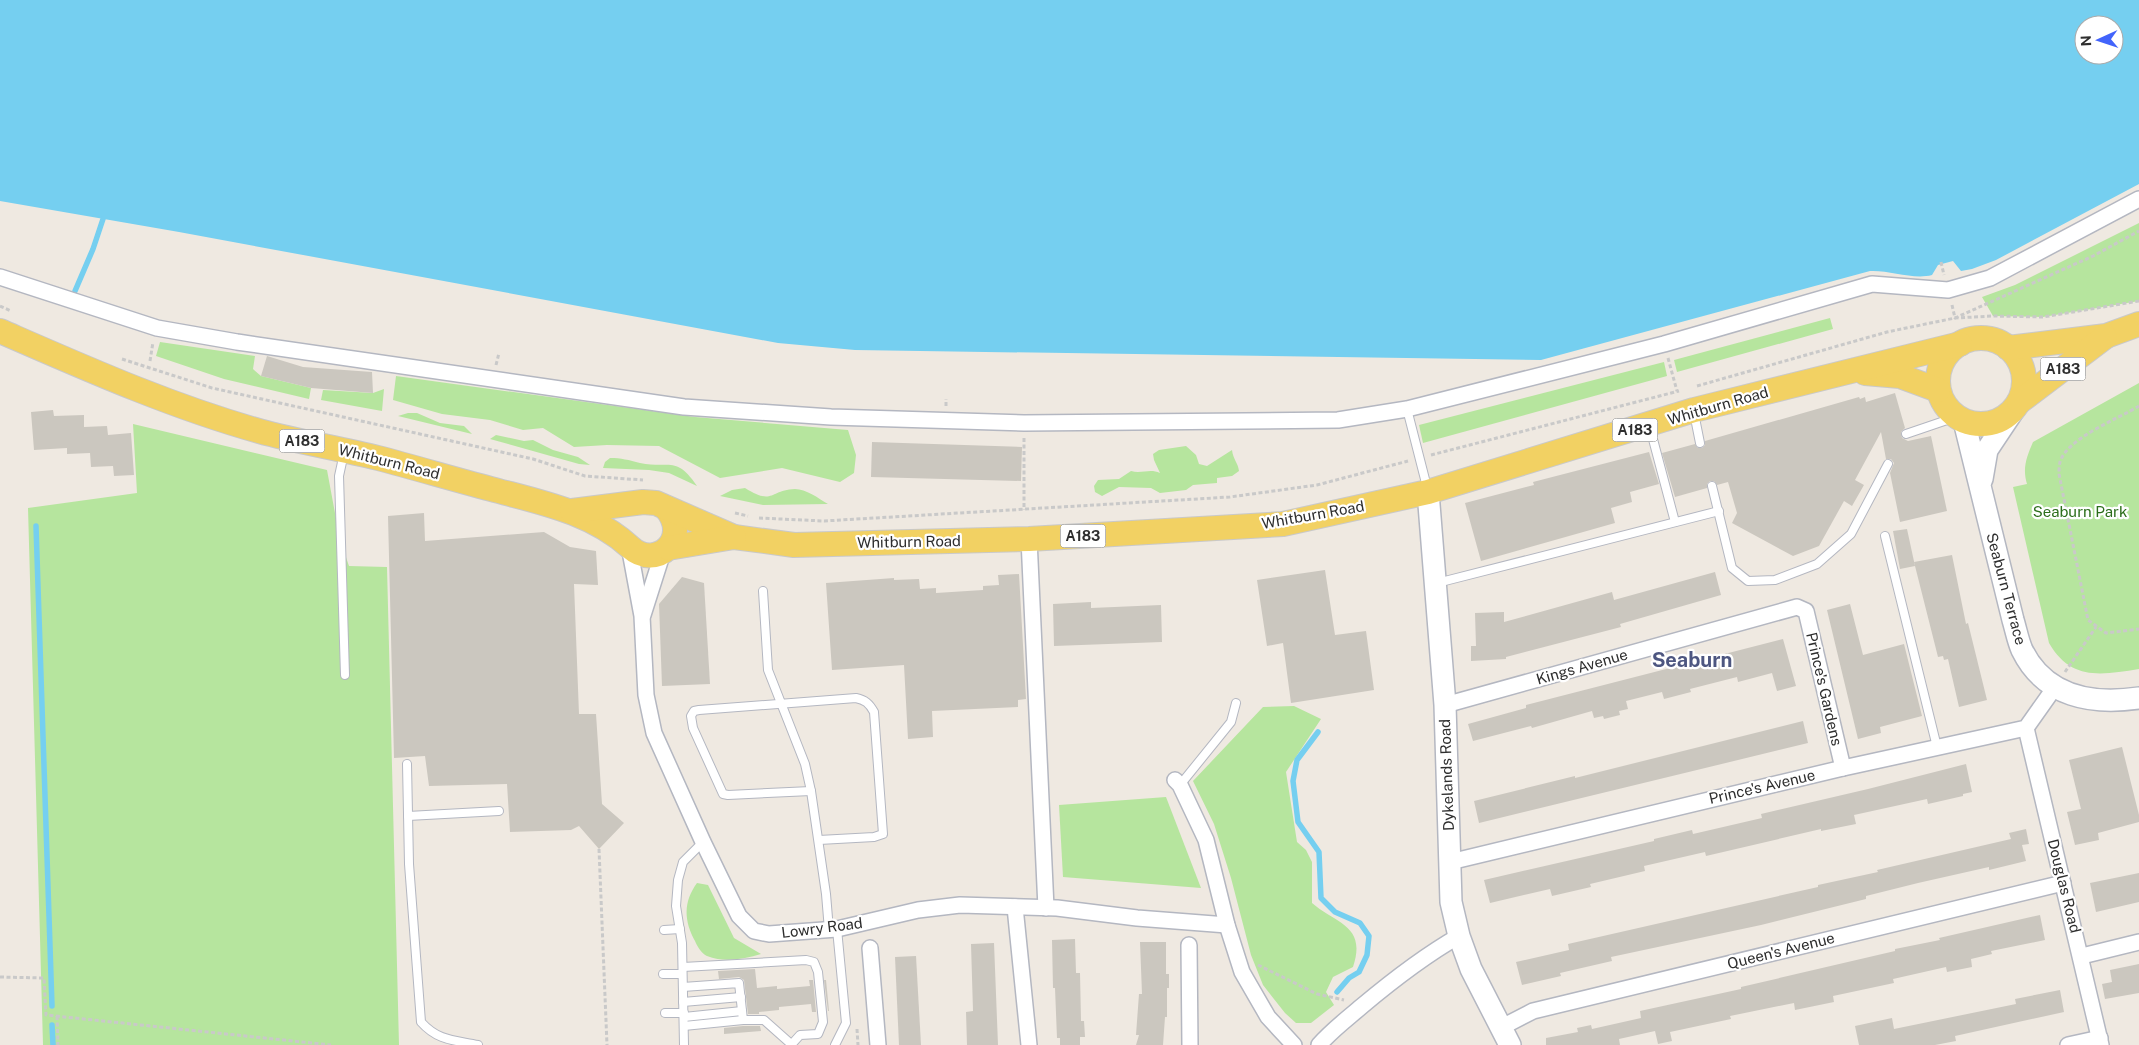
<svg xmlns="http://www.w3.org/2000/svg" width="2139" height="1045" font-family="'Public Sans',sans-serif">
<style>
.green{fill:#b6e59e}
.water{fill:#75cff0;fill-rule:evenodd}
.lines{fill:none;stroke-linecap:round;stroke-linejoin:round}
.stream{stroke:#75cff0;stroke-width:5.5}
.building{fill:#cbc7bf}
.lane-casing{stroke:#b4b7c1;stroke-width:10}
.street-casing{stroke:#b4b7c1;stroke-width:18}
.secondary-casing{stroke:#b4b7c1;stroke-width:24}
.primary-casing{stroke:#c9c9c9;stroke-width:26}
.path{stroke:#c9c9c9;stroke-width:3;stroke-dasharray:4 2.5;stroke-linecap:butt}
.lane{stroke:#fff;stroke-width:8}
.street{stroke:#fff;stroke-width:15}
.secondary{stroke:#fff;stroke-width:21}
.primary{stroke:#f2d163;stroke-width:24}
.labels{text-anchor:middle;stroke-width:4.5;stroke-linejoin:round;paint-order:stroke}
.shield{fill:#fff;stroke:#6d6d6d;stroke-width:1}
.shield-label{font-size:14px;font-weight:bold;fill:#2e2e2e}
.street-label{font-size:15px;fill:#2e2e2e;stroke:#fff}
.park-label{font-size:15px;fill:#2c6e1b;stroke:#fff}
.district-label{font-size:20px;font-weight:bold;fill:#4d5680;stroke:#fff}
</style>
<rect width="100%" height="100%" fill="#efe9e1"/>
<!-- green -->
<g class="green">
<polygon points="2139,223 2139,301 2043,317 1993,316 1982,297 2015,285"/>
<polygon points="1830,318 1833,329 1677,372 1674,360"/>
<polygon points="160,342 255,356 253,369 261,376 311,388 309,399 224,379 156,356"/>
<polygon points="1664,362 1667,376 1423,443 1419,425"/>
<polygon points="396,376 695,417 848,430 856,455 854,473 840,482 782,468 720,478 659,446 607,445 574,447 543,428 523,430 490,420 442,414 393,400"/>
<path d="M2139,383V669C2101,675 2071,681 2049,643L2013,487L2027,484C2022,468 2027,456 2033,442Z"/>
<polygon points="384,389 382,411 321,400 323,390 373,393"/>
<polygon points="408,413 417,413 440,423 464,426 472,434 398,416"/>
<polygon points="133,424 327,470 340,540 349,566 387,567 399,1045 43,1045 28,508 137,493"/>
<polygon points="496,435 524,441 533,440 553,450 578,457 590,465 579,464 490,439"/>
<path d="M1186,446L1196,455L1199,464L1207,466L1232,450C1233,459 1238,463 1239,471L1232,476L1217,478V483L1193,485L1186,490L1160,493L1151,488L1119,487L1102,496L1095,492L1094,486L1098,480L1119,479L1131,471C1142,474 1150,468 1160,473L1154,460L1153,454L1159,450Z"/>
<path d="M610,458C621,458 629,460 640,463C670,469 676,455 697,486L669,473L649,470L603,468L605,462Z"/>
<path d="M745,488C774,506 769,490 795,489C806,489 818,498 828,504L763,505L720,496L732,490Z"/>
<path d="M1294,706L1321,719L1286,772L1297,842L1306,850L1312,862V903C1336,924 1367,925 1353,967L1333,977L1326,992L1334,1005L1311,1023H1296L1285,1013L1263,985L1251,955L1231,878L1214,824L1193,781L1263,707Z"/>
<polygon points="1166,797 1201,888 1063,877 1059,805"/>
<path d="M697,883L708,885L734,938L761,954C744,959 725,963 707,956C702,954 697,946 695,941C684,921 683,902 697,883Z"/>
</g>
<!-- water -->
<path class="water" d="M0,0H2139V184L1996,260L1972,269L1961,271L1953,261L1938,265L1932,275C1913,280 1890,270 1870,271L1541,360L855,350L778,343L179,232L0,201ZM2084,25H2114V55H2084Z"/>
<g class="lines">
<!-- stream -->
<g class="stream">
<polyline points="75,291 93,249 103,219"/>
<polyline points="36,526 52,1006"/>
<polyline points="1318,732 1297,760 1293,781 1298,822 1319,852 1321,898 1335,912 1360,923 1369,936 1367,955 1359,972 1349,978 1337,992"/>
<polyline points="52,1025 53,1045"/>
</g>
</g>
<!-- building -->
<g class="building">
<polygon points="267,356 303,367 372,372 373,393 311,388 261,376"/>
<polygon points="1895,393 1905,428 1901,432 1902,438 1908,441 1931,436 1947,511 1900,522 1890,473 1894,463 1891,459 1886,459 1881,432 1855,480 1864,485 1852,506 1844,501 1819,546 1793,556 1732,523 1737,513 1728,482 1717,485 1714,481 1710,481 1707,484 1707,488 1675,497 1662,453 1695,444 1698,448 1702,448 1705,445 1705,441 1859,397 1860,399 1865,397 1866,402"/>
<polygon points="53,410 54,416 84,415 84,427 107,426 108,435 131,433 134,475 114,476 113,466 91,467 90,453 67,454 67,448 34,450 31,412"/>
<polygon points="872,442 1022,447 1021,481 871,477"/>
<polygon points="1649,452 1659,484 1630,492 1632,502 1611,508 1615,523 1481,561 1465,503 1534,485 1533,482"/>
<polygon points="424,513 425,541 544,532 570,547 596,551 598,585 574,584 579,714 596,714 602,804 624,823 599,849 579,826 571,830 510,832 507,784 429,786 425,756 394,758 388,516"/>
<polygon points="1907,529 1915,566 1900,569 1893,531"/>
<polygon points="1952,555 1966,624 1968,623 1987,700 1959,707 1948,659 1944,660 1943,656 1938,657 1914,562"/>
<polygon points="1325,570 1335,635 1366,631 1374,690 1291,703 1283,643 1267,646 1257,580"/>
<polygon points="1715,572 1721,595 1620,624 1621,627 1506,657 1506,659 1471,661 1471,646 1476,646 1475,613 1504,612 1504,622 1612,592 1614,600"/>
<polygon points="1019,574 1026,699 1018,700 1018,707 932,711 933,737 908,739 904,665 832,670 826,583 894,578 894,580 919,579 920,589 936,588 936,593 983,590 983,586 999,585 998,575"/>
<polygon points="682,577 704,583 710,684 662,686 659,604"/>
<polygon points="1091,602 1091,608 1161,605 1162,642 1054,646 1053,604"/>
<polygon points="1850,604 1863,655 1904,644 1922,716 1880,727 1881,733 1858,739 1827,610"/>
<polygon points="1783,639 1796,686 1777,691 1772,673 1738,682 1737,677 1690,689 1691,692 1664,699 1662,692 1626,701 1628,709 1619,711 1620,715 1604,719 1603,716 1594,718 1592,711 1532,728 1531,726 1473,741 1468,724 1526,708 1526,705"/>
<polygon points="1803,721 1808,743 1479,823 1474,801 1575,776 1575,778"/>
<polygon points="2122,747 2139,815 2139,822 2098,833 2099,840 2075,845 2067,812 2081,809 2069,760"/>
<polygon points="1966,764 1972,792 1963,794 1963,796 1928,804 1927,799 1854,815 1856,824 1821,831 1821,829 1706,856 1705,852 1644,866 1645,871 1590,884 1591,887 1552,896 1550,889 1490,903 1484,880 1654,841 1654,839 1692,830 1693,834 1762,818 1761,814 1868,789"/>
<polygon points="2026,829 2029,844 2022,845 2026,861 1989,870 1989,867 1918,883 1866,896 1866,899 1761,925 1611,957 1612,961 1560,973 1561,976 1522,985 1516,962 1569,950 1568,944 1818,887 1818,885 1878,872 1877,870 2011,839 2009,833"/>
<polygon points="2139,873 2139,902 2096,912 2090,883"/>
<polygon points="2040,915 2045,940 1991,951 1992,954 1971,959 1972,967 1947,972 1946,967 1893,979 1894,983 1833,996 1834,1002 1795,1010 1794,1003 1730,1016 1731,1019 1670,1032 1672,1041 1658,1044 1655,1031 1619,1039 1620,1045 1546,1045 1546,1038 1578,1032 1577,1028 1591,1025 1592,1029 1641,1018 1640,1011 1741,989 1741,987 1895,951 1895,949 1940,940 1939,938"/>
<polygon points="1075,939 1076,973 1080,973 1081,1021 1084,1021 1085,1037 1080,1037 1080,1045 1060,1045 1060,1038 1057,1038 1055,988 1053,988 1052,940"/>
<polygon points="1140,942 1166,942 1166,974 1169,974 1169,988 1167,988 1167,1017 1165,1017 1163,1045 1136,1045 1139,1035 1136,1035 1139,994 1142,994"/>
<polygon points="994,943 998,1045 967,1045 966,1012 973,1011 971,944"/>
<polygon points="916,956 921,1045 899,1045 895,957"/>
<polygon points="2139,964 2139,993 2105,999 2102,984 2112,982 2110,970"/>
<polygon points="755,969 757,988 777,986 777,989 810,986 809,980 813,980 816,1012 812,1012 811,1004 779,1007 779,1010 759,1012 759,1014 748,1014 744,980 739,977 719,979 718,971"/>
<polygon points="824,980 826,980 829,1011 828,1011"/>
<polygon points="2060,990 2064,1012 1955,1036 1956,1041 1935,1045 1859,1045 1855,1026 1892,1018 1894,1029 2016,1004 2015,999"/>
<polygon points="743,1026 760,1026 761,1031 724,1034 724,1028"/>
</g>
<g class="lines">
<!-- lane casing -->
<g class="lane-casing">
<g id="lane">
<polyline points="1407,409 1428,491"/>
<polyline points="1694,413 1700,443"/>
<polyline points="1650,428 1675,522"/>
<polyline points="1906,434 1956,417"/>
<polyline points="344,453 339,476 345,675"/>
<polyline points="1712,486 1732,568 1748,581 1775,580 1817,564 1851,534 1888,464"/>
<polyline points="1885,536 1937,747"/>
<polyline points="1437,583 1719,511"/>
<polyline points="763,591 768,670 805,764 811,791 826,894 829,930"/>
<path d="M407,764L409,864L421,1022C438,1041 454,1040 478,1045"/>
<polyline points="1180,785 1231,722 1236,703"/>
<path d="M811,791L728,795L723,794L693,728L691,716L694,711L699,710L856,698C865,700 869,703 874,712L883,834L874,837L819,840"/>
<polyline points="408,816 499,811"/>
<polyline points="664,930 680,929"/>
<polyline points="683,967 806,960 814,962 818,972 823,1022 818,1034 800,1035 791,1045"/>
<polyline points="663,974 682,974"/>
<polyline points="683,987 739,983 743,1020 764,1020 791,1044"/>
<polyline points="683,1002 741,997"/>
<polyline points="665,1013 684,1013"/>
<polyline points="684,1017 742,1011"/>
<polyline points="684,1026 743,1020"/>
<polyline points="684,1045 682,943 676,906 678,880 683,862 703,842"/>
<polyline points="835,1045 846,1023 837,929"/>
</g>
</g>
<!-- street casing -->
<g class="street-casing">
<g id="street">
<polyline points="0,277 157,328 237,342 684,407 831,417 1024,423 1338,420 1407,409 1664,344 1872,284 1948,290 1990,278 2139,199"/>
<polyline points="1029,539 1046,908"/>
<polyline points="629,546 642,616 646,695 654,733 703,842 739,916 754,931 769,934 837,929 918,910 960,905 1057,908 1137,918 1227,925"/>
<polyline points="643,615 663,552"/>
<polyline points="1445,705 1797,607 1806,611 1843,768"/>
<polyline points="2026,728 2101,1045"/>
<polyline points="1175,780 1180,785 1206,840 1227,925 1242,972 1268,1017 1294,1045"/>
<polyline points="1450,862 1843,768 2026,728 2055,687"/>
<polyline points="1015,907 1029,1045"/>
<polyline points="1189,945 1190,1045"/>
<polyline points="870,948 878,1045"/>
<polyline points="2082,956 2139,942"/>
<polyline points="1502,1027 1533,1011 2063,883"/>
<path d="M1319,1045C1332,1030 1347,1019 1362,1006C1393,980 1424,956 1459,936"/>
<polyline points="2068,1045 2100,1038"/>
</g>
</g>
<!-- secondary casing -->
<g class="secondary-casing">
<g id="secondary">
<path d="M1964,421L2013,620C2016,630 2018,641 2022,650C2045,697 2092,705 2139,698"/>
<polyline points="1982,479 1987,450 2019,402"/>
<polyline points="1428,492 1445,705 1451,902 1459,936 1471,969 1510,1045"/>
</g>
</g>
<!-- primary casing -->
<g class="primary-casing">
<g id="primary">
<path d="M0,331C85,368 170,406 259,431C298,442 338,448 378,458C416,468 453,479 491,489C539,502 592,512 630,547C656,571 692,539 666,508"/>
<circle cx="1981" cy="381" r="43"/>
<polyline points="2008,348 2106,336 2139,324"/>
<polyline points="1865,373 1900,376 1938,390"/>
<polyline points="2019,402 2105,337"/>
<polyline points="572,511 643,502 656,503 734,537 794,545 1029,539 1283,524 1428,492 1694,410 1960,344"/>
<polyline points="668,548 734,537"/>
</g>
</g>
<!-- path -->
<g class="path">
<polyline points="1941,262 1944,275"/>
<polyline points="1952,305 1955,318 2093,256 2139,231"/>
<polyline points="0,306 11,311"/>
<polyline points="1668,358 1677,391"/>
<polyline points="122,359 212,388 533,459 585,476 643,480"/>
<polyline points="150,361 153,342"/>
<polyline points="496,365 499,353"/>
<polyline points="1697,386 1887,332 1955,318 1993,316 2043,317 2139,301"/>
<polyline points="946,406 946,399"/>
<path d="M2139,406C2118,419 2067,438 2060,462C2059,466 2059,471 2059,474L2088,620L2106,633L2139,629"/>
<polyline points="1024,438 1024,510"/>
<polyline points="1431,455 1679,391"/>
<polyline points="735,513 748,516"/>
<polyline points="759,518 824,521 1230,497 1317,485 1408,461"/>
<polyline points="2065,672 2096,627"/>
<polyline points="599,849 607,1045"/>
<polyline points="1258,965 1317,994 1344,1000"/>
<polyline points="0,977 44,978 46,1015 331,1045"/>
<polyline points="57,1016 58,1045"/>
<polyline points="857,1029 858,1045"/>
</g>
<!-- lane -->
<use href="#lane" class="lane"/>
<!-- street -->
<use href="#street" class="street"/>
<!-- secondary -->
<use href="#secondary" class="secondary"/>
<!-- primary -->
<use href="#primary" class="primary"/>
</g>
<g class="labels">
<!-- shield labels -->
<g class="shield">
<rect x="2040.5" y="357.5" width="45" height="23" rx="4"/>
<rect x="1612.5" y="418.5" width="45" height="23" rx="4"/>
<rect x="279.5" y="429.5" width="45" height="23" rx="4"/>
<rect x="1060.5" y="524.5" width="45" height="23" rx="4"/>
</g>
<g class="shield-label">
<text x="2063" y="374">A183</text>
<text x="1635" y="435">A183</text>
<text x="302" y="446">A183</text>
<text x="1083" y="541">A183</text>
</g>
<!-- street labels -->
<g class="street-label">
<text transform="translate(1718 406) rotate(-16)" y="5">Whitburn Road</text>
<text transform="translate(389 462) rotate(14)" y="5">Whitburn Road</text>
<text transform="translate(1313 515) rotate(-10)" y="5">Whitburn Road</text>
<text transform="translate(909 542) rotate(-1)" y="5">Whitburn Road</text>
<text transform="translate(2006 589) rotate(75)" y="5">Seaburn Terrace</text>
<text transform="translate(1582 667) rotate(-16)" y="5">Kings Avenue</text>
<text transform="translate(1824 689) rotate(77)" y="5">Prince's Gardens</text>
<text transform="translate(1447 775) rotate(-92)" y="5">Dykelands Road</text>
<text transform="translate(1762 787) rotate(-13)" y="5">Prince's Avenue</text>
<text transform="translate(2064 886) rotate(76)" y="5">Douglas Road</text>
<text transform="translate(822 928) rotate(-7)" y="5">Lowry Road</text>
<text transform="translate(1781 951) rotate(-14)" y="5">Queen's Avenue</text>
</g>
<!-- park labels -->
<g class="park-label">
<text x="2080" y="517">Seaburn Park</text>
</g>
<!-- district labels -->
<g class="district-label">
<text x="1692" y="667">Seaburn</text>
</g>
</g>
<!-- north arrow -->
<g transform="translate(2099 40) rotate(267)"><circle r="24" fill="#ffffff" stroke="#ababab"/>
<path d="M0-4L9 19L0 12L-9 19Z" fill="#4264fb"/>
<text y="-8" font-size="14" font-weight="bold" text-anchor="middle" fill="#2e2e2e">N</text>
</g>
</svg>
